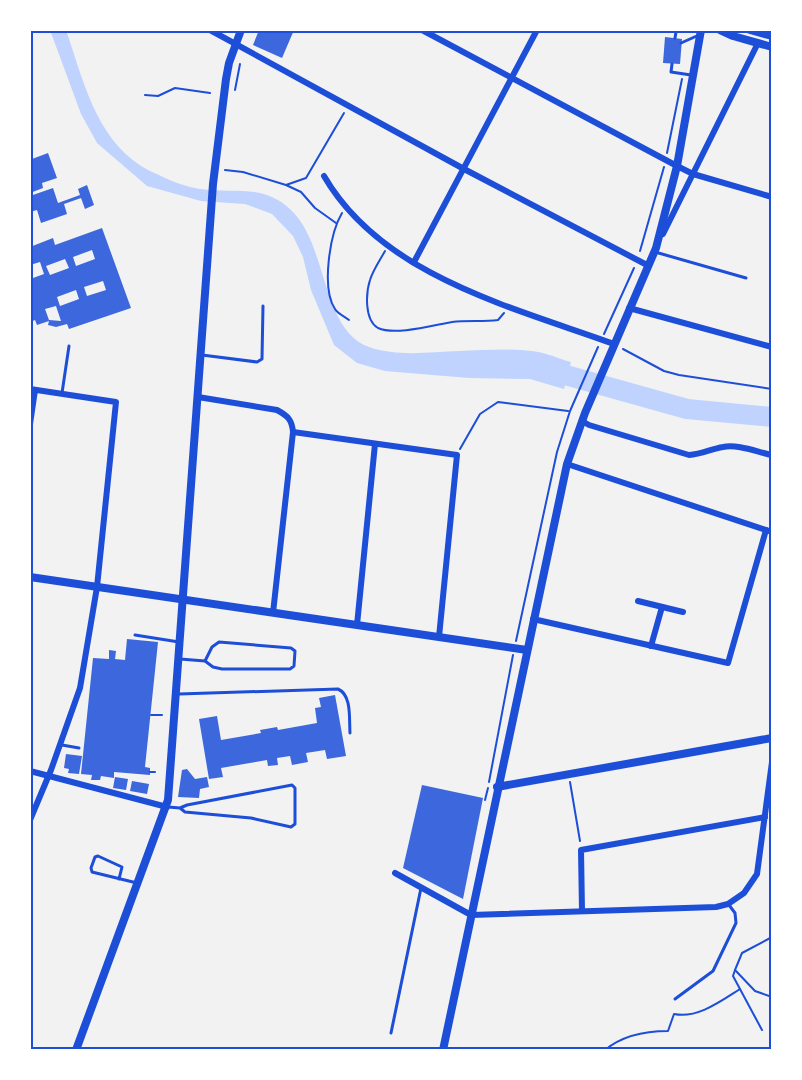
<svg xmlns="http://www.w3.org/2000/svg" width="802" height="1080" font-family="'Noto Sans',sans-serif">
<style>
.water{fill:#bfd3fe}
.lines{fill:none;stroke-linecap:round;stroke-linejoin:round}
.river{stroke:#bfd3fe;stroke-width:20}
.building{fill:#3d67dc;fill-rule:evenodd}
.path{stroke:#1d4ed8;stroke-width:2}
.service{stroke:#1d4ed8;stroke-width:3}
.minor{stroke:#1d4ed8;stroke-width:6}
.tertiary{stroke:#1d4ed8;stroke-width:8}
.secondary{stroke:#1d4ed8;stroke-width:8}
.neatline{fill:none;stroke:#1d4ed8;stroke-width:2}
</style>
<rect width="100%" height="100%" fill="#f2f2f2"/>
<!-- water -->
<path class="water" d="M50,30H66C83,79 95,136 141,166C147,170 155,173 161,176C173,182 187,187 200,189C233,194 263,183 291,210C328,245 321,330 369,347C398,357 429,352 459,351C483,350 509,348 532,351C545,352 559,359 571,362L564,389L530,379L469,378L385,371L357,363L334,345L311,290L303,257L293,236L272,214L245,204L201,201L147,186L97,143L81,114Z"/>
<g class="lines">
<!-- river -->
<polyline class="river" points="544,369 687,409 772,417"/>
</g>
<!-- building -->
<g class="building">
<polygon points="259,30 294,30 282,58 253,45"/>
<polygon points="665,37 682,39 680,64 663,63"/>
<polygon points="48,153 57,178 42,183 43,188 30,193 30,155 32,159"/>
<polygon points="87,185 94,205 85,209 81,198 64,204 67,214 41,223 37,210 30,212 30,196 53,188 58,203 80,195 78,189"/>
<path d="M102,228L131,308L69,329L67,324L56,327L48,325L49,321L37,325L35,320L30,322V272L33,278L44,274L40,262L30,265V247L53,238L55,245ZM92,250L95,259L76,266L73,257ZM65,259L69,268L50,275L46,266ZM103,281L106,290L87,296L84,287ZM76,290L79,299L60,306L57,297ZM56,306L61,321L49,320L45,309Z"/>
<polygon points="127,639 158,642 145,767 150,768 150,775 114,772 114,778 101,776 100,780 91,780 92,775 81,774 93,658 109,659 109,650 116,651 115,659 125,660"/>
<polygon points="335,695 346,756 327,759 325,750 306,753 308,762 292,765 290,756 277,758 278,765 268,766 267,760 221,768 223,777 209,779 199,719 217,716 221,740 261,733 260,730 277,727 278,730 317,723 315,708 321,707 319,698"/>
<polygon points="66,754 82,756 79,774 68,773 69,769 64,768"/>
<polygon points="187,769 195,779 207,777 209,787 200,789 199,798 178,797 182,770"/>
<polygon points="115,777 128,779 126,790 113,788"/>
<polygon points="132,781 149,784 147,794 130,791"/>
<polygon points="422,785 483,798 463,899 403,868"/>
</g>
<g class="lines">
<!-- path -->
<g class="path">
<polyline points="235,90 240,64"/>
<polyline points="145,95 158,96 175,88 210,93"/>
<polyline points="667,153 682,79"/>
<polyline points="225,170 243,172 286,185 301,192 315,208 336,223"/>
<polyline points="286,185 306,178 344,113"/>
<path d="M342,213C330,233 321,288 335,309C337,313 345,317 349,320"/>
<path d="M385,251C380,260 373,270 370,280C366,292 364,320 378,328C395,336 434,325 452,322C467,320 483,322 498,320L504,313"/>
<polyline points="640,251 664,167"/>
<polyline points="604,334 634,268"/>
<polyline points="623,349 664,371 679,375 772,389"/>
<polyline points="460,449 480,414 498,402 568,411"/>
<polyline points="516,641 557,452 570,411 598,347"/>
<polyline points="151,715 162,715"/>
<polyline points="150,772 155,772"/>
<polyline points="489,782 513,655"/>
<polyline points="570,782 580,841"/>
<polyline points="485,800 488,788"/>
<polyline points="772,937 742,953 735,970 755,991 772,997"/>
<polyline points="735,970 733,976 762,1030"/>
<path d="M605,1050C623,1035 645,1031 668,1031L674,1014C697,1019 721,1001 740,989"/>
</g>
<!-- service -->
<g class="service">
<polyline points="673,30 676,32 675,38"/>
<polyline points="681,43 699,35"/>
<polyline points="672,64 671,72 691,75"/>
<polyline points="655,252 746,278"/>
<polyline points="202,355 257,362 262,359 263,306"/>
<polyline points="62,393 69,346"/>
<polyline points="135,635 179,642"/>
<polyline points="180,659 205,661 213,667 222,669 290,669 294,666 295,651 291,648 219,642 212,647 205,661"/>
<path d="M179,694L338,689C352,695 349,719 350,733"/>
<polyline points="62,745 79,748"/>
<polyline points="168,807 180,808 185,812 251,818 291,827 295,824 295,788 292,785 187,805 180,808"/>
<polyline points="119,879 122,867 98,856 95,857 91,868 92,872 137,883"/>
<polyline points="675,999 713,971 736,923 735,913 729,905"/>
<polyline points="391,1033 421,888"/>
</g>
<!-- minor -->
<g class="minor">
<polyline points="210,30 464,169 647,265"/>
<polyline points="422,30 677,166 693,174 772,197"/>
<path d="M324,176C382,276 512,307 614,344"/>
<polyline points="663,234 758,43"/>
<polyline points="414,262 537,30"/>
<polyline points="629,308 772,347"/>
<polyline points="30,389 116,402 97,587 80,688 51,770 30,820"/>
<path d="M198,397L277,410C288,416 292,420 293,432L273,613"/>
<path d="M582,421L589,425L689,455C702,454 711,449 723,447C738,444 757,452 772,455"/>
<polyline points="30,424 35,390"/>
<polyline points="293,432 457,455 439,637"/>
<polyline points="567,464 772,532"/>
<polyline points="638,601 683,612"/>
<polyline points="533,619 728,663 766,530"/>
<polyline points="357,625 375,444"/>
<polyline points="651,646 662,607"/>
<polyline points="30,771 167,807"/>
<polyline points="395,873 471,915 716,907 728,904 744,893 757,874 772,762"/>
<polyline points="582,911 581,850 765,817"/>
</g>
<!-- tertiary -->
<g class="tertiary">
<polyline points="30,577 527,650"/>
<polyline points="497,787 772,738"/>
</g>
<!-- secondary -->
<g class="secondary">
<polyline points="720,30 733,36 772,47"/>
<polyline points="750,30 772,36"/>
<polyline points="76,1050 168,800 213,184 226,79 229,63 241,30"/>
<polyline points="443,1050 567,464 585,413 656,248 677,166 701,30"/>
</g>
</g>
<!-- border -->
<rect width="802" height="1080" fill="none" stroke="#ffffff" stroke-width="63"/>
<rect x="32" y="32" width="738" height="1016" class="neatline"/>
</svg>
